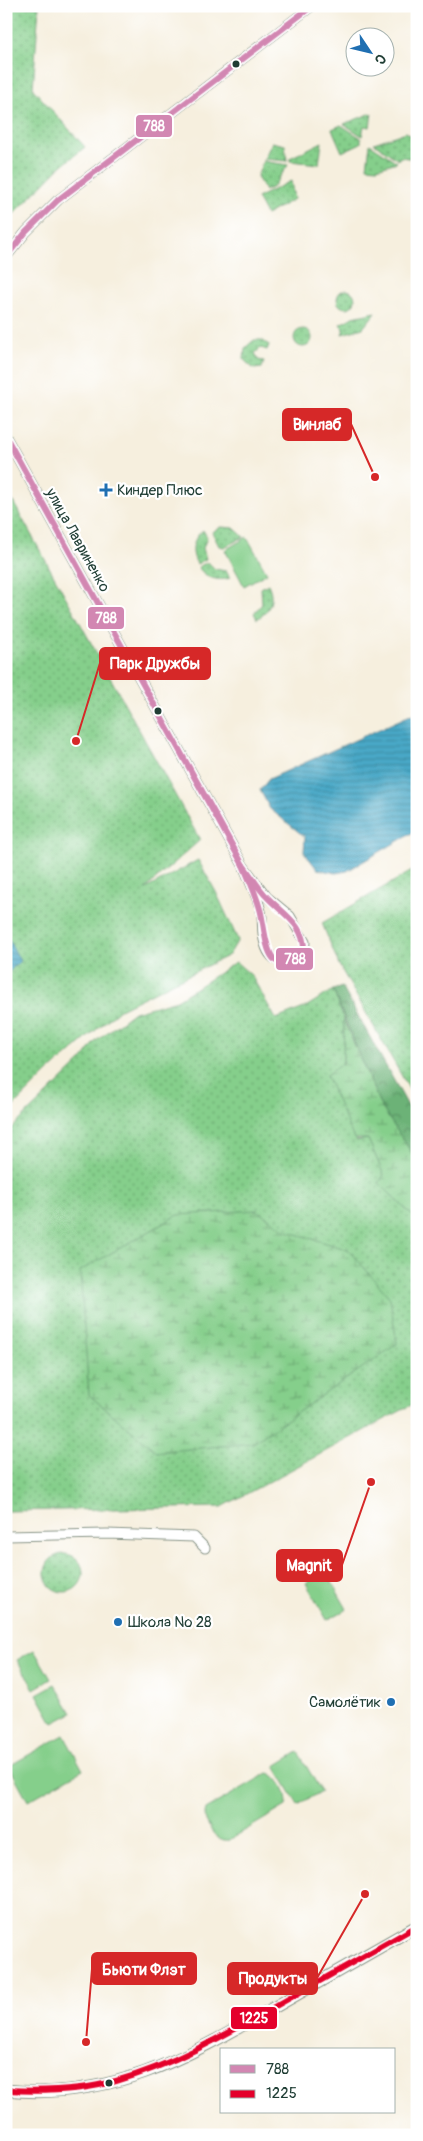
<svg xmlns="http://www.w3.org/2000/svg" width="423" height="2141" font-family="Pangolin,sans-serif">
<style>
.green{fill:url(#green-dots);stroke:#528660}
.forest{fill:url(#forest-crowns);stroke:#467856}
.wetland{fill:url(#wetland-marsh);stroke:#528660}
.pitch{fill:#85cf8b;stroke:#528660}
.water{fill:url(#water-rules);stroke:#34727e}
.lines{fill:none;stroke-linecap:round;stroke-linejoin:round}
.minor-casing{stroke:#8a9689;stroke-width:11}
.tertiary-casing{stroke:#8a9689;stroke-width:13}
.minor{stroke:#fff;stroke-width:9}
.tertiary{stroke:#fff;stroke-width:11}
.bus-1-casing{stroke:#fff;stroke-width:10}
.bus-2-casing{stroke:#fff;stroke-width:10}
.bus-1{stroke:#d287b2;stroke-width:6}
.bus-2{stroke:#e4002b;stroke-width:6}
.bus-dot{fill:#1f3d34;stroke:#fff;stroke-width:2}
.poi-dot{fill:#1f6fb2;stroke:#fff;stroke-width:2}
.labels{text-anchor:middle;stroke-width:4.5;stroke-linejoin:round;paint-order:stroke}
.poi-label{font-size:15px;fill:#1f3d34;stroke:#fff;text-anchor:start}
.street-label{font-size:15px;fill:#1f3d34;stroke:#fff}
.leader{fill:none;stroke:#d62828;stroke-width:2}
.callout-dot{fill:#d62828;stroke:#fff;stroke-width:2}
.callout{fill:#d62828;stroke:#d62828;stroke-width:2}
.callout-label{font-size:16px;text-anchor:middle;font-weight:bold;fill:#fff}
.line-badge{stroke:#fff;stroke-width:2}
.badge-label{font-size:14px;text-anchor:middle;font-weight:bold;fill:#fff}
</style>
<defs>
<pattern id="green-dots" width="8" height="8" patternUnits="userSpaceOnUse" patternTransform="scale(1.25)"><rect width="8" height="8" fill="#85cf8b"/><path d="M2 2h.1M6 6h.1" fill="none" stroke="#6ca972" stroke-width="1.8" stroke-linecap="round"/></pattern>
<pattern id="forest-crowns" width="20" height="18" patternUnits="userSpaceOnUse" patternTransform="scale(1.25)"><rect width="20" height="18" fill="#6cb277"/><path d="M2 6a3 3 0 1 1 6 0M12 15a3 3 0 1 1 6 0" fill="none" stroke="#589262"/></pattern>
<pattern id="wetland-marsh" width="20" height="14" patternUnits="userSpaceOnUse" patternTransform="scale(1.25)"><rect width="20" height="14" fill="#85cf8b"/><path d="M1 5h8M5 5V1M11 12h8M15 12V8" fill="none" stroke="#6ca972"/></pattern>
<pattern id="water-rules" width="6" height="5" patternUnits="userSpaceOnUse" patternTransform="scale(1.25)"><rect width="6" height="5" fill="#48a8c7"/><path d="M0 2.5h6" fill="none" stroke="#3b8aa2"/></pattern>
</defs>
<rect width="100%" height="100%" fill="#fff"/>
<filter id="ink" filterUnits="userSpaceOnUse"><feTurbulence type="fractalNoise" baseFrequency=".02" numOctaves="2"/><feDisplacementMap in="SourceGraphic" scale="10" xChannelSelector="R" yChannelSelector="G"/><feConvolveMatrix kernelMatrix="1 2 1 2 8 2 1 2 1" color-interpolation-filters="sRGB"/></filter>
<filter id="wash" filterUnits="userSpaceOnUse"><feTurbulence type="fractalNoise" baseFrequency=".0096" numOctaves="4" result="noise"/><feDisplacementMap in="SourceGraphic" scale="20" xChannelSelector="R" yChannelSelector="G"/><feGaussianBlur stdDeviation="1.12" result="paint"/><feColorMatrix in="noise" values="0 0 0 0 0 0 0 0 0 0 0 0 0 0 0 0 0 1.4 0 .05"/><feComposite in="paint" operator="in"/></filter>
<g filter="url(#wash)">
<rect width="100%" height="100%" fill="#f6efde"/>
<!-- green -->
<g class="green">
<polygon points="6,6 39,6 33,89 85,147 59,168 6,222"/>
<polygon points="372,113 370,127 364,126 362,136 344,124"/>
<polygon points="341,125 361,138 361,143 342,152 332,129"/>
<polygon points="406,132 412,136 417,132 417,159 400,157 398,160 374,143"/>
<polygon points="272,142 285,145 287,161 264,159"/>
<polygon points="322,142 319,164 290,161 290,158"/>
<polygon points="370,144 397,162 377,168 367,167"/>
<polygon points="263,161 288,165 273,187 265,191 257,177"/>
<polygon points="291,181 294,199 266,215 257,198"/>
<circle cx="346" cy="299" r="9"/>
<polygon points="376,312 363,328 342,334 344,329 340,324 353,317"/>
<circle cx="303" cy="338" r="9"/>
<polygon points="254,340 262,340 269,345 267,350 261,348 255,353 258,360 264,361 262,368 254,369 244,360 245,348"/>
<polygon points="6,489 200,840 144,890 198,860 216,892 238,940 229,955 120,1009 48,1072 6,1114"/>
<polygon points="221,527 234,528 244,537 224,547 219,546 212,532"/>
<path d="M203,530L207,537L203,548L206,559L197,564C190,552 192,539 203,530Z"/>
<path d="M208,562L215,569L226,571L230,578C217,582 206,578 198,567Z"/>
<path d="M268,584C275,598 270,612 257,619L254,613L262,604L261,588Z"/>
<polygon points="417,868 417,1103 339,965 322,923"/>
<polygon points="236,962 251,975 276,1019 304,1008 333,990 344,1020 343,1063 326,1075 356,1141 368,1139 384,1175 379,1183 417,1220 417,1402 222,1507 6,1511 6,1134 83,1059 96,1041 134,1012 177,1000"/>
<circle cx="64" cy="1573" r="19"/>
</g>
<!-- forest -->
<polygon class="forest" points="342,987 417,1122 417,1161 380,1105 333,990"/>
<!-- wetland -->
<g class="wetland">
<polygon points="344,1020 380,1105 417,1161 417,1220 379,1183 384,1175 368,1139 354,1139 326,1075 343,1063"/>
<polygon points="257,1210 287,1231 349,1250 390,1298 397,1344 253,1443 157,1452 89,1395 80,1271 178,1215"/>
</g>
<!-- pitch -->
<g class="pitch">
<polygon points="247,537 267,573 244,586 225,550"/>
<polygon points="326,1572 347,1609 327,1620 306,1583"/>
<polygon points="34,1650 51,1679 34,1689 17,1660"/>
<polygon points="55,1684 72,1713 53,1723 37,1694"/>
<polygon points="64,1735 83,1770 28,1801 9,1766"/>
<polygon points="298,1752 321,1791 298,1805 275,1766"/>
<path d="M268,1773C279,1775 290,1796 286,1806L229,1840C214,1842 210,1827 204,1817L206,1809Z"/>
</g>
<!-- water -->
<g class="water">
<polygon points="417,712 417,830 347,871 336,873 317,869 304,852 305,837 270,809 260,790 269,779"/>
<polygon points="6,934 20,961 6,975"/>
</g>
</g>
<g filter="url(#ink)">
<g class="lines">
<!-- minor casing -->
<g class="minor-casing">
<g id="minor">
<polyline points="6,257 26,232 58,200 312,6"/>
<path d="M6,437L243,865L267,897L290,916L305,942L304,954C283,973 266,959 263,934C262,927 263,919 261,911C257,896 249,880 243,865"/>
<polyline points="6,1536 107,1534 194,1537 205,1548"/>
</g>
</g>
<!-- tertiary casing -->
<g class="tertiary-casing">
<path id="tertiary" d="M6,2090C112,2101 187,2057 275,2007C323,1980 370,1953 417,1926"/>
</g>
<!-- minor -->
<use href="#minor" class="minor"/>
<!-- tertiary -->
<use href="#tertiary" class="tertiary"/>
<!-- bus-1 casing -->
<g class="bus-1-casing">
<g id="bus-1">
<polyline points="6,257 26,232 58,200 312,6"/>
<polyline points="6,437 243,865"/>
<path d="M243,865C251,875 258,888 267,897C284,915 306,925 304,954C263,984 267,932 260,909C256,894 249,879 243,865Z"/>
</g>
</g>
<!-- bus-2 casing -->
<g class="bus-2-casing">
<path id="bus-2" d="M6,2090C43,2092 80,2091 116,2081C173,2065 223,2036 274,2007C322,1980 369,1953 417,1926"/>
</g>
<!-- bus-1 -->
<use href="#bus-1" class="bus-1"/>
<!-- bus-2 -->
<use href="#bus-2" class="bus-2"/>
</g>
</g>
<!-- markers -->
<g class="bus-dot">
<circle cx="236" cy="64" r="4.5"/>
<circle cx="158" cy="711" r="4.5"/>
<circle cx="109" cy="2083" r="4.5"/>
</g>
<g class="poi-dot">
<path d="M103.5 482.5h5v5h5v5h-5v5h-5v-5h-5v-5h5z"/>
<circle cx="118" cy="1622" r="5"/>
<circle cx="391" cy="1702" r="5"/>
</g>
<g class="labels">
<!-- poi labels -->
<g class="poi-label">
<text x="117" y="495">Киндер Плюс</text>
<text x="128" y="1627">Школа № 28</text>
<text x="381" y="1707" text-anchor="end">Самолётик</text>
</g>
<!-- street labels -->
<g class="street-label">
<text transform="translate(78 540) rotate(61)" y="5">улица Лавриненко</text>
</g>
</g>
<!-- callouts -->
<path class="leader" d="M375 477L351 424M76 741L100 663M371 1482L342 1565M86 2042L92 1969M365 1894L317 1978"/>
<g class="callout-dot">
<circle cx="375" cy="477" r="5"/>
<circle cx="76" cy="741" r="5"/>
<circle cx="371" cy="1482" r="5"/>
<circle cx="86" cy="2042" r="5"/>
<circle cx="365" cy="1894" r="5"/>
</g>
<g class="callout">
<rect x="283" y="409" width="68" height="31" rx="5"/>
<rect x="100" y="648" width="110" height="31" rx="5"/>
<rect x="277" y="1550" width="65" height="31" rx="5"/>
<rect x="92" y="1953" width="104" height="31" rx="5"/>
<rect x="228" y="1963" width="89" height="31" rx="5"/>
</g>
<g class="callout-label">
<text x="317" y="430">Винлаб</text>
<text x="155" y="669">Парк Дружбы</text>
<text x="309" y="1571">Magnit</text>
<text x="144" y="1975">Бьюти Флэт</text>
<text x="273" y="1984">Продукты</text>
</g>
<g class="line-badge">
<rect x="135" y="114" width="38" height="24" rx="5" fill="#d287b2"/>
<rect x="87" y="606" width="38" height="24" rx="5" fill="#d287b2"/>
<rect x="275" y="947" width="39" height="24" rx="5" fill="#d287b2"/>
<rect x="230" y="2006" width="48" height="24" rx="5" fill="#e4002b"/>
</g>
<g class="badge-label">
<text x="154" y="131">788</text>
<text x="106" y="623">788</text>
<text x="295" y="964">788</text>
<text x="254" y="2023">1225</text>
</g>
<!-- margin -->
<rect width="423" height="2141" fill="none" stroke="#fff" stroke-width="25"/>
<!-- legend -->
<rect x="220" y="2048" width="175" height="65" fill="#ffffff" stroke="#a5b1ae"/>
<rect x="230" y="2065" width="25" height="8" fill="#d287b2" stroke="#a5b1ae"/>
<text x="266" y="2074" font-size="15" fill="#1f3d34">788</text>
<rect x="230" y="2090" width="25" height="8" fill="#e4002b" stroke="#a5b1ae"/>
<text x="266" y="2098" font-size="15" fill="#1f3d34">1225</text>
<!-- north arrow -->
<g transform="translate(370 52) rotate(125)"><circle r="24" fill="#ffffff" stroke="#a5b1ae"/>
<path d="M0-4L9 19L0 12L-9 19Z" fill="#1f6fb2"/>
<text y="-8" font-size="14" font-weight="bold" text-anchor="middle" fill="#1f3d34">С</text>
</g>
</svg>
